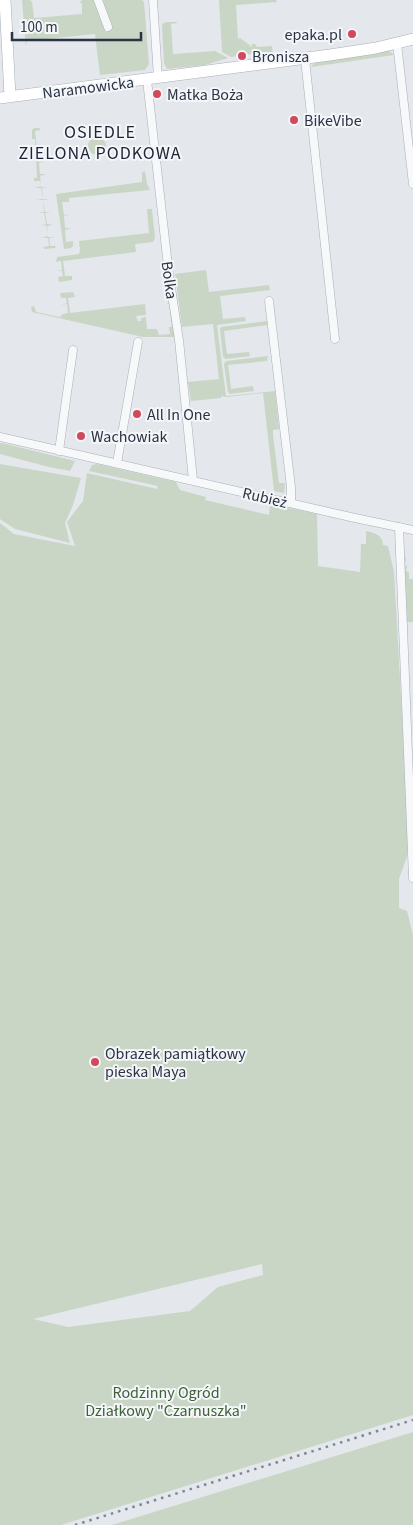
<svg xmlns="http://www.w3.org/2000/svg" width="413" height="1525" font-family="'Source Sans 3',sans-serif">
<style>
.green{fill:#c9d6c5;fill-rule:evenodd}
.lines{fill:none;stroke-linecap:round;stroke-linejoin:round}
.street-casing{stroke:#a9aeb7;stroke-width:9}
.secondary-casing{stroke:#a9aeb7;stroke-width:12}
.street{stroke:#f7f8fa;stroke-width:8}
.secondary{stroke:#fff;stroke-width:11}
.rail{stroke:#7d8696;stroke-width:2.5;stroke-dasharray:2.5 5;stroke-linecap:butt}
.poi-dot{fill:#d1495b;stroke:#f4f6f9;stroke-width:2}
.labels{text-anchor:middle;stroke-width:4;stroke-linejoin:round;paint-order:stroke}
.poi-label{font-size:16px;fill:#2b3445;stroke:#f4f6f9;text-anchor:start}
.street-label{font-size:16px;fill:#2b3445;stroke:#f4f6f9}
.park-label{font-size:16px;fill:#3f6138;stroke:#f4f6f9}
.neighbourhood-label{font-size:18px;letter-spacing:1px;fill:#1d2536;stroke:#f4f6f9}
</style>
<rect width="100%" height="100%" fill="#e4e7ec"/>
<!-- green -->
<g class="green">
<polygon points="22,0 30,0 32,2 34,18 82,14 82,3 79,3 82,0 142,0 144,2 149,64 145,70 100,75 95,34 27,41 26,46"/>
<polygon points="219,0 276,0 277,2 236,5 238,39 240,38 252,47 252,44 255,44 257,47 272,46 273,55 251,54 231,57 222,52"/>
<polygon points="167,22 177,22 177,23 171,24 173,54 215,51 228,58 205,65 167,69 164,63 162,24"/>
<polygon points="388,50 394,55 311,67 315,62"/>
<polygon points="39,128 41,130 35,131 37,149 43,149 37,150 38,162 45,161 39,163 40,174 46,174 40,176 41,187 48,187 42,188 43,199 49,200 43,200 45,212 51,212 45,213 47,224 53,225 47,226 48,237 55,237 49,238 50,246 56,246 55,248 44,249 43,247 49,246 48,238 42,238 48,236 46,225 40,226 46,224 44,213 38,213 44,212 43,200 36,200 43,199 41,188 35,188 41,186 40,181 34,181 34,178 37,178 36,155 33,155 36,154 35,139 32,139 32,130 34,128"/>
<circle cx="97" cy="146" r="9"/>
<polygon points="145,171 147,184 150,190 69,198 69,202 62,202 64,215 70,214 64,216 65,228 71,228 65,230 66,242 73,241 73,246 71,248 64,249 56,194 142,182 142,173"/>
<polygon points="147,209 152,209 155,238 153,242 135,244 136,252 63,261 65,276 72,276 72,280 59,282 58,277 63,276 62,271 57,271 62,270 61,261 56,262 57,257 79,254 80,250 79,241 149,233"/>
<polygon points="206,270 209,292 269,285 270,290 220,296 223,319 245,317 246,321 217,325 226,396 275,391 279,429 273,430 273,435 279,483 285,483 284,493 274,491 263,393 226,397 221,396 221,398 191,401 188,382 219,379 213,324 182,327 175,274"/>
<polygon points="163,278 168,280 175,337 143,337 32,312 31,307 34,306 36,312 60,317 63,314 68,313 67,304 61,305 67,303 66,298 61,298 60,293 73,292 75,297 68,298 70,313 145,304 146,315 136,316 138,321 141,321 141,318 146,317 147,329 157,329 159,335 170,334 169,327 172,327 169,304 166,304 169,303 167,281 164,280"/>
<polygon points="267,321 267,325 224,331 227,354 249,352 250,356 226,359 223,357 220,329 221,327"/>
<polygon points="268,356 267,361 228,365 231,389 253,386 254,391 230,394 228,392 224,364 226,361"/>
<polygon points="0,443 6,444 75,461 70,471 49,467 0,454"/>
<polygon points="0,464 81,478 73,505 65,523 70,543 15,529 0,519"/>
<path d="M97,464L176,482L180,490L206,497L205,500L269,515L270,504L317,514L318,566L360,572L361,544H366V531C375,533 383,535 383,545L388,546L394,572L409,838L407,856L399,879V908L407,911L413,935V1415L61,1525H0V523L14,534L75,546L67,522L83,501L87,473L157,489L158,486L89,471L92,465ZM262,1264L263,1275L218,1287L190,1311L68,1327L33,1319Z"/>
<polygon points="403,555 406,558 405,565 407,566 406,571 409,572 409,579 413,579 413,622 407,622 407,629 405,629"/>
<polygon points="413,1432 413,1525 112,1525"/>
</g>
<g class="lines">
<!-- street casing -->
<g class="street-casing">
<g id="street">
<polyline points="98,0 108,27"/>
<polyline points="153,0 158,78"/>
<polyline points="397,43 413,184"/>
<polyline points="305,59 335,339"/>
<polyline points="147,80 169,275 179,340 193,480"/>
<polyline points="269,301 291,487 291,503"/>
<polyline points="0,437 355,518 413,530"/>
<polyline points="59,451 73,350"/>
<polyline points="117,463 138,342"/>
<polyline points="399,527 413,878"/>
</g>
</g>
<!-- secondary casing -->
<g class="secondary-casing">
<g id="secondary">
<polyline points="5,0 10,96"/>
<polyline points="0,98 330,55 376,48 413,39"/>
</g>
</g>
<!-- street -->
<use href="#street" class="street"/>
<!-- secondary -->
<use href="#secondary" class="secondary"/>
<!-- rail -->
<polyline class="rail" points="75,1525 413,1420"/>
</g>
<!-- markers -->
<g class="poi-dot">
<circle cx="352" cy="34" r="5"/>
<circle cx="242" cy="56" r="5"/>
<circle cx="157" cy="94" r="5"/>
<circle cx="294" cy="120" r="5"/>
<circle cx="137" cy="414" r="5"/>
<circle cx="81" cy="436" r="5"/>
<circle cx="95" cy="1062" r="5"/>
</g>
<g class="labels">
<!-- poi labels -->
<g class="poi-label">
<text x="342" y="40" text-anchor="end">epaka.pl</text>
<text x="252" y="62">Bronisza</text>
<text x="167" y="100">Matka Boża</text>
<text x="304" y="126">BikeVibe</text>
<text x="147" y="420">All In One</text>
<text x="91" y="442">Wachowiak</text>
<text x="105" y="1059">Obrazek pamiątkowy<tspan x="105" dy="18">pieska Maya</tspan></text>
</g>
<!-- street labels -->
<g class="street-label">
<text transform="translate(88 87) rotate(-7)" y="6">Naramowicka</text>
<text transform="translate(170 280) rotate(82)" y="6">Bolka</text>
<text transform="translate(265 497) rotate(13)" y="6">Rubież</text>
</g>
<!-- park labels -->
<g class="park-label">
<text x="166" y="1398">Rodzinny Ogród<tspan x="166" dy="18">Działkowy "Czarnuszka"</tspan></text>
</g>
<!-- neighbourhood labels -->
<g class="neighbourhood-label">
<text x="100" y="138">OSIEDLE<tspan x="100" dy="21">ZIELONA PODKOWA</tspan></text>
</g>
</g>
<!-- scale -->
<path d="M12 32v8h129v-8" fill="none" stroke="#2b3445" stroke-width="2.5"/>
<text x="20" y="32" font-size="15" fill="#2b3445" stroke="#f4f6f9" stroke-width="4" paint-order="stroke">100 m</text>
</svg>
